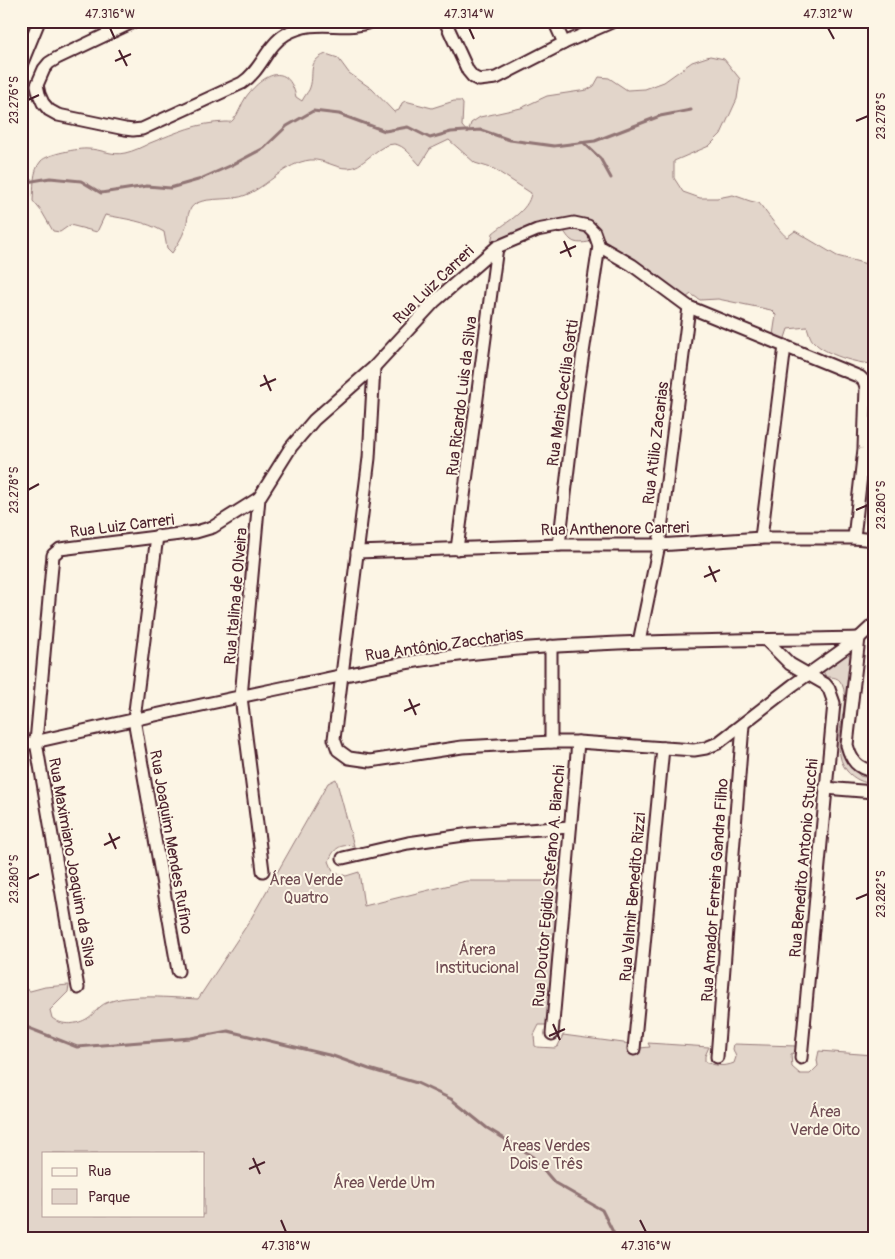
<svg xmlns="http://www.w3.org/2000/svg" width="895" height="1259" font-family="Pangolin,sans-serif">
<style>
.green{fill:#e2d5ca;stroke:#967a7a;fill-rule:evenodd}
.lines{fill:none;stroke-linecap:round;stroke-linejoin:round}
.stream{stroke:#917474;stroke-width:3}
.street-casing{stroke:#4a1f2b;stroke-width:15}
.street{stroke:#fcf5e5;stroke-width:11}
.ticks{fill:none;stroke:#4a1f2b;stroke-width:2}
.labels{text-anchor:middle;stroke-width:4;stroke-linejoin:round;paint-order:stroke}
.street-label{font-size:16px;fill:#4a1f2b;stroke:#fcf5e5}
.park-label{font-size:16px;fill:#704c53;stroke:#fcf5e5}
.neatline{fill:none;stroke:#4a1f2b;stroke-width:2}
.ticks-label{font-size:12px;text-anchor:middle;fill:#4a1f2b}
</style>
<rect width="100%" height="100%" fill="#fcf5e5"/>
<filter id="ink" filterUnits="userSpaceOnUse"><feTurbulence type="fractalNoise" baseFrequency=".02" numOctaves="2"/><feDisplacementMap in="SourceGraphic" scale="10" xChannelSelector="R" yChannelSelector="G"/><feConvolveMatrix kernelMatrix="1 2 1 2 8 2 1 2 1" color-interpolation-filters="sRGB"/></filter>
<g filter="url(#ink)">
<!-- green -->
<g class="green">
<path d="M326,54L338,58L349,73L372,89L394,112L399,110L402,103L405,101L432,108L454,101H461L463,104L462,126L468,133L471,123L480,117L521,108L547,96L587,90L594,86L599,77L609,78L627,90L645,89L664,82L692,62L710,56L724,59L740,79L737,99L721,134L709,146L674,161V178L683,192L700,198H717L733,195L750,201L759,203C764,209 782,235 787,237L795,231L837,256L874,266V364C858,364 824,354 814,342C810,339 809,332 807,327L788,329L783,344L778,345L773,335L776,315L771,310L718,299L700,300L691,294L681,302L655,285L623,268L600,240C591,241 578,246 571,240C563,233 568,231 555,227C538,239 516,248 495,250L491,244L493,233C506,222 529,211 531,193L494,169L475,163L449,140L430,149L420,165C413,158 405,145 394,144C379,144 366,163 354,167C339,172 325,158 310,160C285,163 268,186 246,195C233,201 209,197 197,203C186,208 189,220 185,229C182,238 177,245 172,253L167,248L164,232C145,221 126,219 105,215L97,232L70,225L60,232L53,231L42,212L33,201C34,188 32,171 41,161C47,154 79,148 88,149C101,149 112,156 125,153C134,151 142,147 150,143C178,132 196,123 226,122C230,122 230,123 233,120C239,114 241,104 246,97C262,75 288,60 296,97L302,101C304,97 307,93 309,90C316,74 305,62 326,54Z"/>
<path d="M847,647L852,659L845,755L848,762L860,776L874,779V784C863,783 854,779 847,771C826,745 855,700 840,681C837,677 831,677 826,677L822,669Z"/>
<path d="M336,779L354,846C340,844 334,848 329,861L333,871L346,876L359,872L364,906L466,881H562L549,1025H539L534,1035L535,1046L537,1047L555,1048L558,1046L563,1035L631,1044L627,1053L640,1048L650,1047L648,1043L709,1047L705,1056V1061C713,1066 725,1067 734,1063L736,1057L733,1049L734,1044L796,1046V1052L791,1054L792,1067L800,1074H810L818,1066L817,1060L819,1051L874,1055L871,1074L874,1078V1238H21V987L30,991L45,987L69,985L68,992L50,1010L52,1018C62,1026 77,1025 88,1018C94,1014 99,1006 106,1003C128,993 173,998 198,999L249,922L328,783ZM44,1153H204V1215H44Z"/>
</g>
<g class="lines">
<!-- stream -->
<g class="stream">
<polyline points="584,143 600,158 611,178"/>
<polyline points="21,183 50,178 81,181 101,193 147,186 170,188 198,180 232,165 264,148 287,126 313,111 339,114 385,131 408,127 430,138 451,132 481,130 510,140 554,146 595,141 660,116 691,110"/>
<polyline points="21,1025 77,1047 191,1038 228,1031 333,1056 369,1069 417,1083 451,1099 487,1128 531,1155 555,1183 602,1210 616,1238"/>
</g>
<!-- street casing -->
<g class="street-casing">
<g id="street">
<path d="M135,21L57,58L49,63L44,69L37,85L39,94L43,103L49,110L58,115L125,129L133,130L142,129L242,83C261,71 267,45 286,34C317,16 343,33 373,21"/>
<polyline points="445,21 468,71 473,77 479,80 496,78 564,43 614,21"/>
<polyline points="554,21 564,43"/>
<polyline points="21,65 39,21"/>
<polyline points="374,367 369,458 334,739 338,750 349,758 370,761 462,747 551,742 578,742 694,750 706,748 718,743 793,685 859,638 874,624"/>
<polyline points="259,498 241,697 263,871"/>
<polyline points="157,536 134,719 178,971"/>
<polyline points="761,538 785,346"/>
<polyline points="559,545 577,393 599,246"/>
<polyline points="457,549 497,247"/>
<polyline points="357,552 559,545 659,545 761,538 854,538 874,540"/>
<path d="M859,638L847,745C851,760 857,769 874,771"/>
<polyline points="766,640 790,664 825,684 829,689 834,703 801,1058"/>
<polyline points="639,642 659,545 689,307"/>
<polyline points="551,646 551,742"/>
<path d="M21,745C113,724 204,704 296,685C353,674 409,660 467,654C597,639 728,641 859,638"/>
<polyline points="825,788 874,792"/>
<polyline points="343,858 408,843 471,834 570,827"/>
<polyline points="78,988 36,742 53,555 60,549 196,532 213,527 259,498 291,447 314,420 374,367 435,301 497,247 537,230 574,223 588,226 594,232 599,246 632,265 689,307 860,377 864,381 866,387 864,449 854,538"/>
<polyline points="552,1034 578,742"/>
<polyline points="634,1049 663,748"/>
<polyline points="717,1057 743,725"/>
</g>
</g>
<!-- street -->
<use href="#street" class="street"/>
</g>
</g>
<!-- ticks -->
<path class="ticks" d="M110,28L115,39M469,28L474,39M828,28L834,39M119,50L127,66M115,61L131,54M28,100L39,95M856,121L868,116M564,241L571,257M560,253L576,246M264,375L271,391M260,386L276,379M28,490L39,484M856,510L868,505M709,566L716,582M704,577L720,570M409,699L416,715M404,711L420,704M109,833L116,849M104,845L120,837M28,879L39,874M856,899L868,894M553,1024L560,1040M549,1036L565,1029M253,1158L260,1174M249,1169L265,1162M281,1220L286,1232M640,1220L646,1232"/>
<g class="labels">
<!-- street labels -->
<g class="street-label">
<text transform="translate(433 284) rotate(-44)" y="6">Rua Luiz Carreri</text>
<text transform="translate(562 393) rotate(-82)" y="6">Rua Maria Cecília Gatti</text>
<text transform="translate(461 396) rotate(-83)" y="6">Rua Ricardo Luis da Silva</text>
<text transform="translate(655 443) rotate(-83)" y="6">Rua Atilio Zacarias</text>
<text transform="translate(122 525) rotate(-7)" y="6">Rua Luiz Carreri</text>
<text transform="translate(615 528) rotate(-1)" y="6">Rua Anthenore Carreri</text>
<text transform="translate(235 596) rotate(-85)" y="6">Rua Italina de Olveira</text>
<text transform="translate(444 644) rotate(-8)" y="6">Rua Antônio Zaccharias</text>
<text transform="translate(172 842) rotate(80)" y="6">Rua Joaquim Mendes Rufino</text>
<text transform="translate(803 858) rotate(-85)" y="6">Rua Benedito Antonio Stucchi</text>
<text transform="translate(73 862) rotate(80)" y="6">Rua Maximiano Joaquim da Silva</text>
<text transform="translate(548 886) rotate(-85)" y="6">Rua Doutor Egidio Stefano A. Bianchi</text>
<text transform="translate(714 890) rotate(-86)" y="6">Rua Amador Ferreira Gandra Filho</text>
<text transform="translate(632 897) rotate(-85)" y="6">Rua Valmir Benedito Rizzi</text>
</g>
<!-- park labels -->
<g class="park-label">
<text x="306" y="885">Área Verde<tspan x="306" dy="18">Quatro</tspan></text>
<text x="477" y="955">Árera<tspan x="477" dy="18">Institucional</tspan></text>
<text x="825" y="1117">Área<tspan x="825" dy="18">Verde Oito</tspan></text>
<text x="546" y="1151">Áreas Verdes<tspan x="546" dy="18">Dois e Três</tspan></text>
<text x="384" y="1188">Área Verde Um</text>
</g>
</g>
<!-- margin -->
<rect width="895" height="1259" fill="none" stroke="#fcf5e5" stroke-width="55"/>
<!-- legend -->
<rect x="42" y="1152" width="162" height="65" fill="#fcf5e5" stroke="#b59f9b"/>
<rect x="52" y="1168" width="25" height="8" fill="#fcf5e5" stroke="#b59f9b"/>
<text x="88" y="1176" font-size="15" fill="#4a1f2b">Rua</text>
<rect x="52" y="1189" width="25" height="15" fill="#e2d5ca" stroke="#b59f9b"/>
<text x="88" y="1202" font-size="15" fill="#4a1f2b">Parque</text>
<rect x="28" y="28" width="840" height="1204" class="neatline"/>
<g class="ticks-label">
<text x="110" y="18">47.316°W</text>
<text x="469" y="18">47.314°W</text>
<text x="828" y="18">47.312°W</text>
<text transform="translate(14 100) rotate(-90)" y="4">23.276°S</text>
<text transform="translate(881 116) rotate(-90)" y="4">23.278°S</text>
<text transform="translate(14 490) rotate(-90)" y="4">23.278°S</text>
<text transform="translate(881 505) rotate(-90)" y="4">23.280°S</text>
<text transform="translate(14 879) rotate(-90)" y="4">23.280°S</text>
<text transform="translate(881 894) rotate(-90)" y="4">23.282°S</text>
<text x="286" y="1250">47.318°W</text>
<text x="646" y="1250">47.316°W</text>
</g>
</svg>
